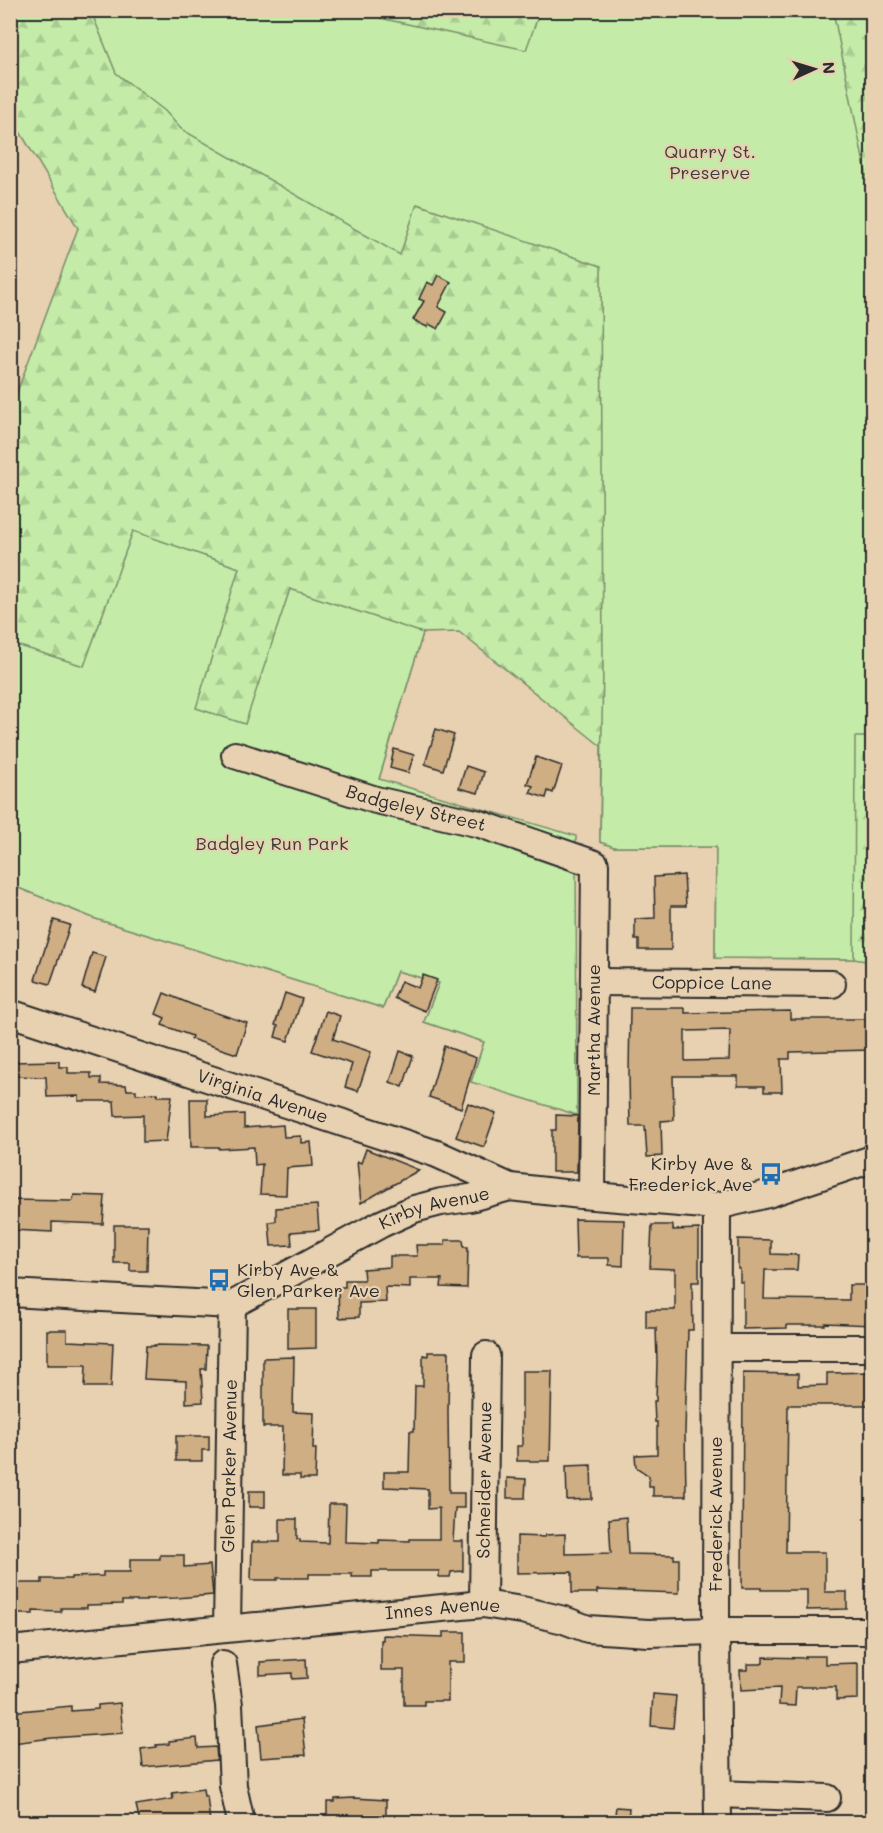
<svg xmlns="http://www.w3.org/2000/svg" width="883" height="1833" font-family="Mali,sans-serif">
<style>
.forest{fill:url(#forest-firs);stroke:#788c6a;stroke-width:1.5}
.green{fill:#c4eca8;stroke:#788c6a;stroke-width:1.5}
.building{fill:#cfae84;stroke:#2b2b2b;stroke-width:1.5;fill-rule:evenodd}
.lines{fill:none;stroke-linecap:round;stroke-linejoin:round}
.minor-casing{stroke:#2b2b2b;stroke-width:30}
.minor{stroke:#e8d1b1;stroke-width:26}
.labels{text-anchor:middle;stroke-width:4.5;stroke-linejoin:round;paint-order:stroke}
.park-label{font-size:18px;fill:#3a3e38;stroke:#e8d1b1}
.street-label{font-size:18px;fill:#2b2b2b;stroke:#e8d1b1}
.poi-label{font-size:18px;fill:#2b2b2b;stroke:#e8d1b1;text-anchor:end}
</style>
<defs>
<pattern id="forest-firs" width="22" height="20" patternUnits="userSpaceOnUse" patternTransform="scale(1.5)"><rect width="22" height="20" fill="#c4eca8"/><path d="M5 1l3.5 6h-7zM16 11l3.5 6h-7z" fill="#a9cb91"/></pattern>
</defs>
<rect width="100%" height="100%" fill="#e8d1b1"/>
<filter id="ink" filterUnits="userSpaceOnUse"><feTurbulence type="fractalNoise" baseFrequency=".0167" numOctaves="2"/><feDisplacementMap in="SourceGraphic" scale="12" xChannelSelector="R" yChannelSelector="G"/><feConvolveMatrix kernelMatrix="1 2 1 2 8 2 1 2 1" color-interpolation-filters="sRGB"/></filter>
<g filter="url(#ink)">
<!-- forest -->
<polygon class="forest" points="11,11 872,11 872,962 854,959 715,958 716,847 614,847 600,842 601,746 459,632 423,633 379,779 575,879 471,1082 484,1042 424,1022 439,983 397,971 383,1008 96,919 11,885 10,411 78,228 11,117"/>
<!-- green -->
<g class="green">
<polygon points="91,11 371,11 380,18 526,50 540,11 833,11 872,203 872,737 855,737 854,959 715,958 716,847 614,847 600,842 603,666 601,266 417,204 400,255 181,129 165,111 116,73"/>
<polygon points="133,531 239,568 196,708 245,724 290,589 423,633 379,779 576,836 577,1115 471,1082 484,1042 424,1022 439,983 397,971 383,1008 96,919 11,885 10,643 84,666"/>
</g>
<!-- building -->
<g class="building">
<polygon points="438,275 451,282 438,307 447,312 438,329 429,324 427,327 413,320 424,301 419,299 427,282 433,285"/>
<polygon points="436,729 454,735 443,770 425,764"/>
<polygon points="394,749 414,755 408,773 390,768"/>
<polygon points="536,757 562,766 553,793 548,791 546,798 530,793 533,786 527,784"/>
<polygon points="466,766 484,772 478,793 459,788"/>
<polygon points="684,875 686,906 671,906 671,950 639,950 639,940 635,940 635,919 655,918 654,877"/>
<polygon points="54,920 70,925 50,984 35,980"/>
<polygon points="92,953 106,957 95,992 82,988"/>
<polygon points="423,975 437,980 425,1011 394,998 401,981 418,988"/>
<polygon points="164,993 193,1005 247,1023 237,1054 191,1039 192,1036 162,1025 165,1018 156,1014"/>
<polygon points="285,993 302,999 288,1041 275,1037 278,1026 275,1025"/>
<path d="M630,1008H685V1013L790,1011V1019H873V1050L790,1052V1059H781L782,1092H764V1086H738V1076H673L674,1120L661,1121L662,1156L647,1157L645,1126H630L629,1075ZM730,1030L729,1060L685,1061V1031Z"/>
<polygon points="326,1011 340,1016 333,1039 371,1052 358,1091 345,1087 352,1064 312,1051"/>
<polygon points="444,1046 476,1058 461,1108 429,1097"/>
<polygon points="400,1051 413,1056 403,1087 390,1082"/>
<polygon points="59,1061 59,1067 68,1067 68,1073 91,1073 91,1078 101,1078 101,1084 126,1085 127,1090 136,1090 136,1094 158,1093 158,1096 172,1096 166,1141 143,1142 143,1115 115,1116 114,1101 79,1101 79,1096 47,1097 46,1077 10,1076 10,1062"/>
<polygon points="190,1099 207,1099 207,1116 244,1114 244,1128 283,1125 284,1137 301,1136 301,1143 311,1142 313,1166 287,1168 286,1195 260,1194 262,1164 255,1165 254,1147 219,1149 219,1147 191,1147"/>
<polygon points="468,1103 496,1113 484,1147 456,1137"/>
<polygon points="556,1115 578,1116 577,1172 552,1172 552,1130 556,1130"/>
<polygon points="366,1149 419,1170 361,1203 357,1161 361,1163"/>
<polygon points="74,1195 105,1196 103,1224 52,1222 52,1232 10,1230 10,1200 73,1201"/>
<polygon points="317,1205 319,1230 291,1232 292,1245 271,1246 269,1222 276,1221 276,1208"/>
<polygon points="575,1219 624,1220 623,1266 609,1265 609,1258 576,1258"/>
<polygon points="114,1225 148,1225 147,1271 130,1271 130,1263 114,1263"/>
<polygon points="652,1225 673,1225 673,1230 699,1229 699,1282 692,1282 693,1330 688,1330 685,1432 686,1496 653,1496 653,1487 649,1487 649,1476 636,1467 635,1455 657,1454 657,1422 655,1422 654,1401 656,1401 657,1362 656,1328 646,1328 646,1310 675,1310 675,1269 650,1268"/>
<polygon points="738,1239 771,1240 771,1254 798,1255 797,1270 765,1270 764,1299 849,1300 849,1285 869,1285 869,1308 873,1308 873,1325 825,1323 825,1325 787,1325 787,1328 743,1329 743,1282 740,1282 740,1269 738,1269"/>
<polygon points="445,1240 463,1240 464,1247 468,1247 467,1288 441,1287 442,1279 410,1279 410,1288 385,1287 386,1302 359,1303 359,1317 339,1318 338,1287 345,1287 345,1280 364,1280 363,1269 390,1267 390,1256 417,1256 416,1245 445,1245"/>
<polygon points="288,1309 316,1309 316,1348 288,1349"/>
<polygon points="47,1330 67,1330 67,1341 113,1343 111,1387 85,1387 86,1365 47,1365"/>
<polygon points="154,1345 207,1346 206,1369 201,1369 203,1402 186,1403 186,1381 144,1379 146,1346 154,1346"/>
<polygon points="428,1352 449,1352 448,1412 449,1493 464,1493 464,1508 455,1508 453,1541 463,1541 463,1571 451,1572 450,1577 439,1577 439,1571 372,1571 372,1577 352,1577 352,1574 309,1574 309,1578 277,1578 277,1580 251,1580 252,1542 280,1542 280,1519 297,1519 297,1539 300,1539 300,1542 328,1543 329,1504 346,1504 345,1542 379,1543 379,1540 410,1541 410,1539 439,1539 439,1508 428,1509 428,1489 384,1487 384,1472 409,1472 410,1431 414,1431 415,1386 423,1386 423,1355 428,1356"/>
<polygon points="294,1357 293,1412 314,1413 313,1449 316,1449 315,1479 300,1479 300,1475 282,1475 283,1427 263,1427 263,1358"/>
<polygon points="522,1371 552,1371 550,1461 517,1461 517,1446 522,1446"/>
<polygon points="873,1372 873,1405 788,1405 786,1552 825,1552 825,1592 847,1592 847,1609 807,1610 807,1590 761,1590 761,1588 742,1588 743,1373 798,1374 798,1386 827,1385 827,1373"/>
<polygon points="176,1436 209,1436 209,1450 202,1450 202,1461 176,1461"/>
<polygon points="591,1465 592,1499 567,1500 566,1466"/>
<polygon points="507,1478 526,1479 525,1498 507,1498"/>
<rect x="249" y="1491" width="16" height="16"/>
<polygon points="626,1517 628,1554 674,1555 674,1559 679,1559 679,1593 597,1590 597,1593 572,1593 572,1572 517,1573 517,1536 545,1537 545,1535 565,1534 565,1554 611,1553 609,1519"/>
<polygon points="160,1555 184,1555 184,1567 210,1565 213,1595 176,1598 146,1599 146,1601 122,1601 122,1604 87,1605 87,1608 61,1608 61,1612 33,1611 33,1614 15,1614 15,1583 42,1583 42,1579 71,1579 71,1577 103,1576 103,1572 130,1572 130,1559 160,1559"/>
<polygon points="443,1632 465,1632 465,1662 448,1662 448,1701 424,1701 424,1705 404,1705 404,1670 381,1670 381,1640 383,1640 383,1635 443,1637"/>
<polygon points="805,1656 825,1656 825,1664 858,1663 858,1699 836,1700 836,1687 796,1687 795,1706 779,1705 780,1688 741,1690 740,1670 747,1670 747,1664 761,1664 763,1663 763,1657 805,1658"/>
<polygon points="306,1659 307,1678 292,1679 292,1673 260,1675 260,1662"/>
<polygon points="653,1694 676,1696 673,1728 651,1726"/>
<polygon points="120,1703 123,1733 52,1738 13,1743 10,1712 71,1706 71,1711 98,1709 98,1705"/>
<polygon points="302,1719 306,1755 261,1758 258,1725"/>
<polygon points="197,1738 198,1748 216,1747 217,1760 143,1767 141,1749 157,1747 156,1745 169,1744 169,1741"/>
<polygon points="203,1789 204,1796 207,1796 210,1822 140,1822 136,1805 173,1799 172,1793"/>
<polygon points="354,1798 386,1800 386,1822 327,1822 327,1802 335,1802 335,1799"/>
<polygon points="616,1807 629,1808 628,1822 614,1822"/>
</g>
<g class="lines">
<!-- minor casing -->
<g class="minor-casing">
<g id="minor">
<path id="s1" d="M235,755L376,800L480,824L595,864L592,1195"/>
<path id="s2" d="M594,982L832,984"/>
<path id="s3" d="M10,1013L437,1154L510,1187"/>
<polyline points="717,1206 716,1631 718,1822"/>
<path id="s4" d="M10,1293L232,1305L381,1224L414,1209L441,1202L470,1198L510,1187L581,1195L717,1206L768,1194L872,1159"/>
<polyline points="717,1348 872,1348"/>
<path id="s5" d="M483,1604L486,1355"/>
<path id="s6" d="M227,1628L232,1305"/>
<path id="s7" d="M10,1650L483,1604L522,1610L564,1620L588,1629L648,1633L716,1631H872"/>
<polyline points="223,1664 229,1705 233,1786 241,1822"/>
<polyline points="718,1794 827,1798"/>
</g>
</g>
<!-- minor -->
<use href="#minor" class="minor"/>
</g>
</g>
<!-- icons -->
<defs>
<g id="bus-bare" transform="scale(1.8)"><path d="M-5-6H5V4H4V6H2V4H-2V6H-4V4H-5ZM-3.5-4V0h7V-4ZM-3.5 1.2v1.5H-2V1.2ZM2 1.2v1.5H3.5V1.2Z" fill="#1f6fb2" stroke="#e8d1b1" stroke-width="2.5" paint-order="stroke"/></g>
</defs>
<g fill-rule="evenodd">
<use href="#bus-bare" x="771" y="1174"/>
<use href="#bus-bare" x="219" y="1280"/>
</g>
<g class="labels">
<!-- park labels -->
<g class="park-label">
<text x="710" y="158">Quarry St.<tspan x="710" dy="21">Preserve</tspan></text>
<text x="272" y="850">Badgley Run Park</text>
</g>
<!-- street labels -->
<g class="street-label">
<text dy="6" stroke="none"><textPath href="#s1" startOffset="189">Badgeley Street</textPath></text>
<text dy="6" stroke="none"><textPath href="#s2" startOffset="118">Coppice Lane</textPath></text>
<text transform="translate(594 1030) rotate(-90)" y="6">Martha Avenue</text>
<text dy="6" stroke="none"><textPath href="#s3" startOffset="266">Virginia Avenue</textPath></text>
<text dy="6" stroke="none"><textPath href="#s4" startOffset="448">Kirby Avenue</textPath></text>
<text dy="6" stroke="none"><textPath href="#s6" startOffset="162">Glen Parker Avenue</textPath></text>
<text dy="6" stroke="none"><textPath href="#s5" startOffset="124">Schneider Avenue</textPath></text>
<text transform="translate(716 1514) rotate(-90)" y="6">Frederick Avenue</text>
<text dy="6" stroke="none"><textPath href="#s7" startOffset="435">Innes Avenue</textPath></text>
</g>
<!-- poi labels -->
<g class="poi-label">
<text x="753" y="1170">Kirby Ave &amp;<tspan x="753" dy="21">Frederick Ave</tspan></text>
<text x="237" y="1276" text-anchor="start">Kirby Ave &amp;<tspan x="237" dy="21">Glen Parker Ave</tspan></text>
</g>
</g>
<!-- margin -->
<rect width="883" height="1833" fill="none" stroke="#e8d1b1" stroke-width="36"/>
<rect x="18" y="18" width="847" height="1797" fill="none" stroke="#2b2b2b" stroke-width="2" filter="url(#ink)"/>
<!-- north arrow -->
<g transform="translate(814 69) rotate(86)" stroke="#e8d1b1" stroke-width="4.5" paint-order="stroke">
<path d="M0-4.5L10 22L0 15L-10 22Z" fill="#2b2b2b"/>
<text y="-9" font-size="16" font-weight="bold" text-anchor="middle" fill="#2b2b2b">N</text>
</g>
</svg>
